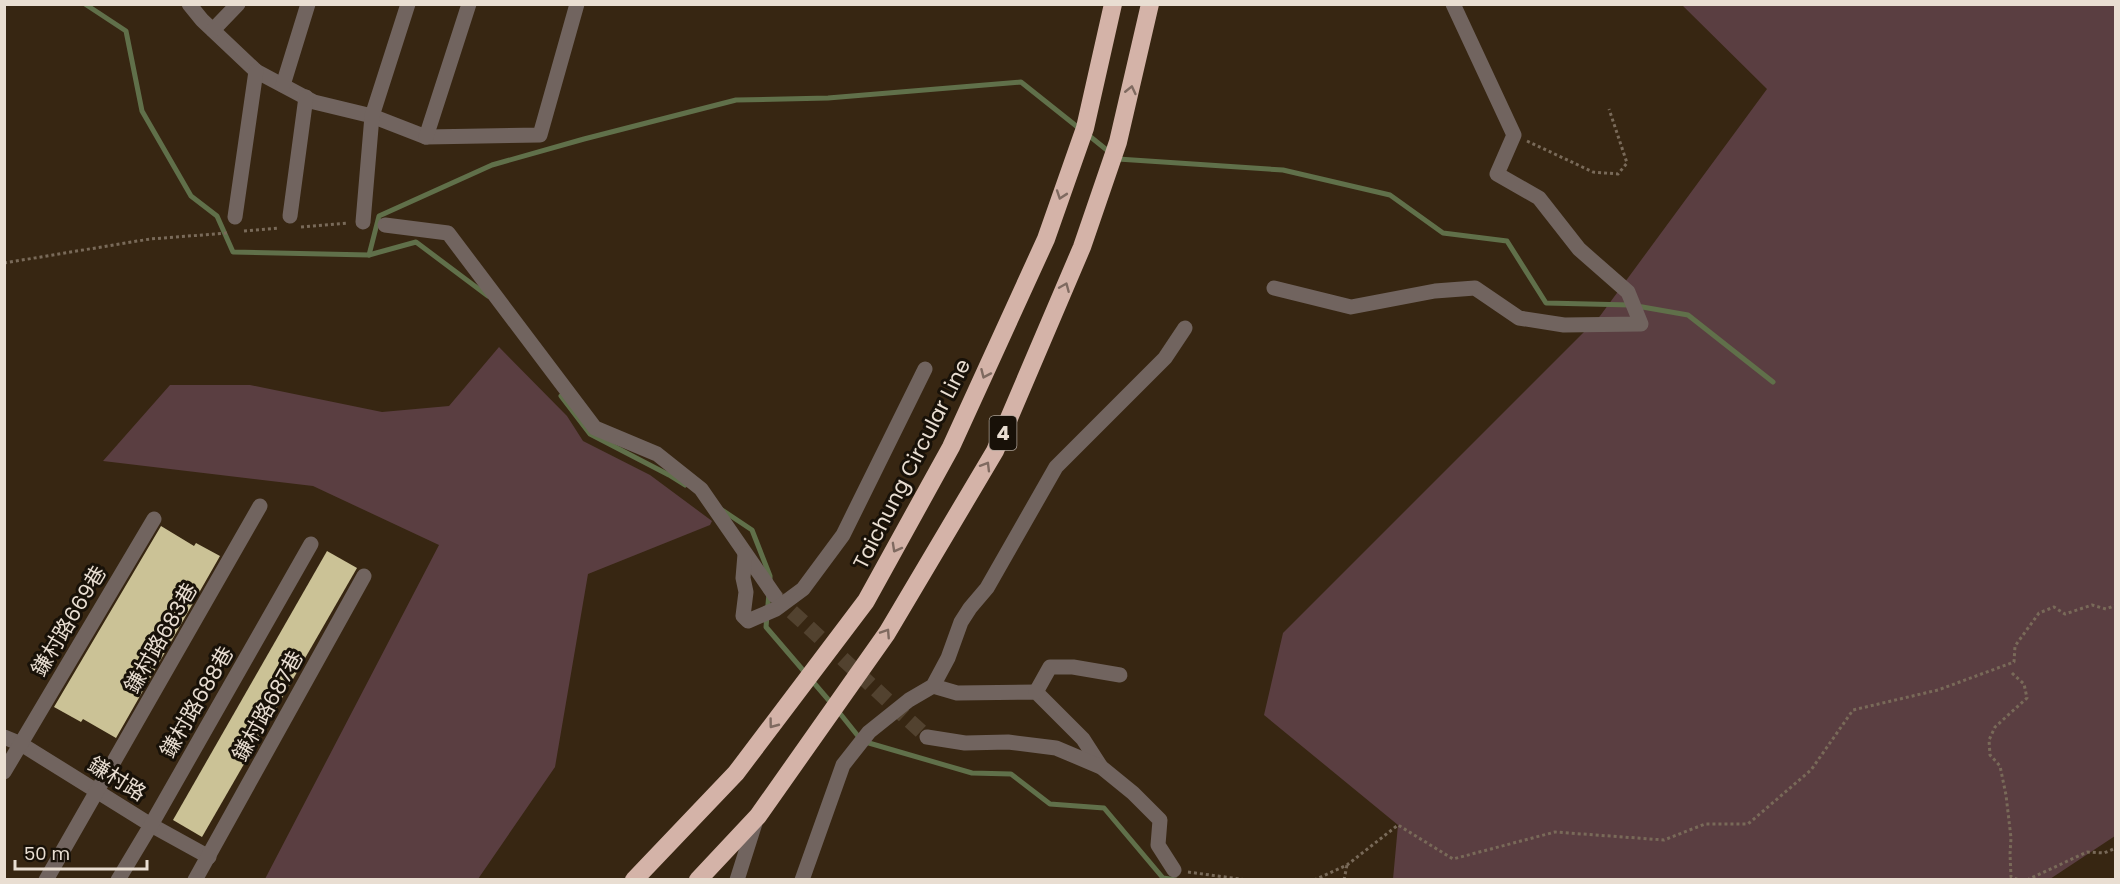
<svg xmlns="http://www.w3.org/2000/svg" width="2120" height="884" font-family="Poppins,'Noto Sans TC',sans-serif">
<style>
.green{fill:#5a3e41}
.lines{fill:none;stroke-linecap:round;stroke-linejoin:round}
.stream{stroke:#60704a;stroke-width:5}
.building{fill:#cbc296}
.minor-tunnel{stroke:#52422f;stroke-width:15;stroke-dasharray:15 8;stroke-linecap:butt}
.path{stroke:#796a59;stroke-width:3;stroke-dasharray:3 3;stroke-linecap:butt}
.minor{stroke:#71645f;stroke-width:15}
.highway{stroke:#d4b3a8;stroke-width:18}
.oneway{stroke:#7f6a60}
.labels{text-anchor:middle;stroke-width:6;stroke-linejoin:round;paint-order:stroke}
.shield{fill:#181108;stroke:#aaa095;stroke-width:1.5}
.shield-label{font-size:20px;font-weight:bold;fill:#e9ded2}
.street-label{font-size:21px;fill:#e9ded2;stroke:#181108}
</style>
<rect width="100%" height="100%" fill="#372612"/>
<!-- green -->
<g class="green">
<polygon points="1682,5 2115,5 2115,836 2050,879 1393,879 1398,825 1264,715 1283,633 1600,316 1767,89"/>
<polygon points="499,347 567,416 583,441 650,475 712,521 710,525 588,574 555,767 478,879 265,879 439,545 313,486 103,461 170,385 250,385 382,412 449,406"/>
</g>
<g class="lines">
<!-- stream -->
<g class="stream">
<polyline points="85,4 126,31 142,111 191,196 217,216 233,252 369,255 416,242 488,296"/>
<polyline points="1087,134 1118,159 1283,170 1390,195 1443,233 1507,241 1546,303 1631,305 1688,315 1773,382"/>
<polyline points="369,255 379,216 492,165 584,139 736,100 828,98 1021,82 1080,129"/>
<polyline points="561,396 590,434 669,475 685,485"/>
<polyline points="722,510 752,530 770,576 770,581"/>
<polyline points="769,593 766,627 832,704"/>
<polyline points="838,711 862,741 972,773 1011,774 1050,804 1104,808 1163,878 1176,880"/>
</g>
</g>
<!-- building -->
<g class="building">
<polygon points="161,526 194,546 196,543 220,556 116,738 83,719 81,722 54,707"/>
<polygon points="327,551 357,568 202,837 173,820"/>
</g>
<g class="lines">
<!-- minor-tunnel -->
<polyline class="minor-tunnel" points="775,596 927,737"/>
<!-- path -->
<g class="path">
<polyline points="1527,141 1593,172 1618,174 1627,163 1609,109"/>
<polyline points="301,227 348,223"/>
<polyline points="244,231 279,228"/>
<polyline points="4,263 150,239 228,233"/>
<polyline points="2012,673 2024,684 2027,698 1995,727 1989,740 1990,755 2000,766 2006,795 2011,838 2010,854 2011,877 2019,880"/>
<polyline points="1188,872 1247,880"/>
<polyline points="1314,880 1347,865 1398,825 1453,859 1555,832 1664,840 1705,824 1748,824 1811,770 1853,710 1938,690 2014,662 2015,646 2039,613 2054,607 2065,614 2092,605 2106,609 2116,605"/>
<polyline points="1344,880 1347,865"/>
<polyline points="2027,880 2087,852 2104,853 2116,848"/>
</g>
<!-- minor -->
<g class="minor">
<polyline points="189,4 202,20 256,71 314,102 372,116 426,137 540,135 577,4"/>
<polyline points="213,30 238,4"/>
<polyline points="283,85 308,4"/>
<polyline points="426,137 469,4"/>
<polyline points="290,216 306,97"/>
<polyline points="235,217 256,71"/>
<polyline points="363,222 372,116 408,4"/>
<polyline points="385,225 448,233 595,428 657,454 701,489 775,596"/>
<polyline points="1274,288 1351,307 1435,291 1475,288 1519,318 1564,325 1641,324 1628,292 1579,249 1539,198 1497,174 1514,135 1453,4"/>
<polyline points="745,554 743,578 746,592 743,616 748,621 776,609 803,589 843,535 925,369"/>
<polyline points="933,686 957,693 1036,692 1083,739 1101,767"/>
<polyline points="1036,692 1050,667 1073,667 1120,675"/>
<polyline points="4,737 21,744 151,825 209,857"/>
<polyline points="927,737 965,743 1008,742 1056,748 1101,767 1133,793 1160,820 1158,845 1174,870"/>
<polyline points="4,772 154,519"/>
<polyline points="46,880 260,506"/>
<polyline points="118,880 151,825 311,544"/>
<polyline points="195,880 364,576"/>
<polyline points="737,880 756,820"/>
<polyline points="802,880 843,765 869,732 909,700 933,686 948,658 961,622 970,608 987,588 1056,467 1165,358 1185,328"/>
</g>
<!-- highway -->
<g class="highway">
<polyline points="634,880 736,773 866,601 951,447 1046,239 1085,128 1113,4"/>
<polyline points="698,880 758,816 887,633 995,451 1082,247 1118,142 1150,4"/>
</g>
</g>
<!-- one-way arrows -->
<defs><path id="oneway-chevron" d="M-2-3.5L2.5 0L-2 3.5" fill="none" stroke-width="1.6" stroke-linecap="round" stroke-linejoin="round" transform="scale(1.5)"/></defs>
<g class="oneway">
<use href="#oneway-chevron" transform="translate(1131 90) rotate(-77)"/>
<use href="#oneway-chevron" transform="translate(1061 195) rotate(109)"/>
<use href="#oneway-chevron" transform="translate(1065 287) rotate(-67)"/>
<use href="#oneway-chevron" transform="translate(985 374) rotate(114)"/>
<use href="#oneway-chevron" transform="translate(986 466) rotate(-59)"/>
<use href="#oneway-chevron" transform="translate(896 548) rotate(119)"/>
<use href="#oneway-chevron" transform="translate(886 633) rotate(-57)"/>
<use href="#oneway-chevron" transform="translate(773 724) rotate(127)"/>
</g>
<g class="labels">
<!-- shield labels -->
<rect class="shield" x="989.5" y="416" width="27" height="34" rx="4.5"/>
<g class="shield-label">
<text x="1003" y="440">4</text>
</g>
<!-- street labels -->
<g class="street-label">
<text transform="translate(912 464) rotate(-63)" y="7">Taichung Circular Line</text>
<text transform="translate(69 621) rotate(-59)" y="7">鎌村路669巷</text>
<text transform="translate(161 638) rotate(-60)" y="7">鎌村路683巷</text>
<text transform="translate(197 702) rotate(-60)" y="7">鎌村路688巷</text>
<text transform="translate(268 706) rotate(-61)" y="7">鎌村路687巷</text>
<text transform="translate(117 779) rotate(32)" y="7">鎌村路</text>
</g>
</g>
<!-- border -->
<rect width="2120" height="884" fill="none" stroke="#e9ded2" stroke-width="12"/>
<!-- scale -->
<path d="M15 860v9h132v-9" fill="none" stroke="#e9ded2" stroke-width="3"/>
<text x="24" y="860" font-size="18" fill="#e9ded2" stroke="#181108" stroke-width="4.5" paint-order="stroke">50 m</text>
</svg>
